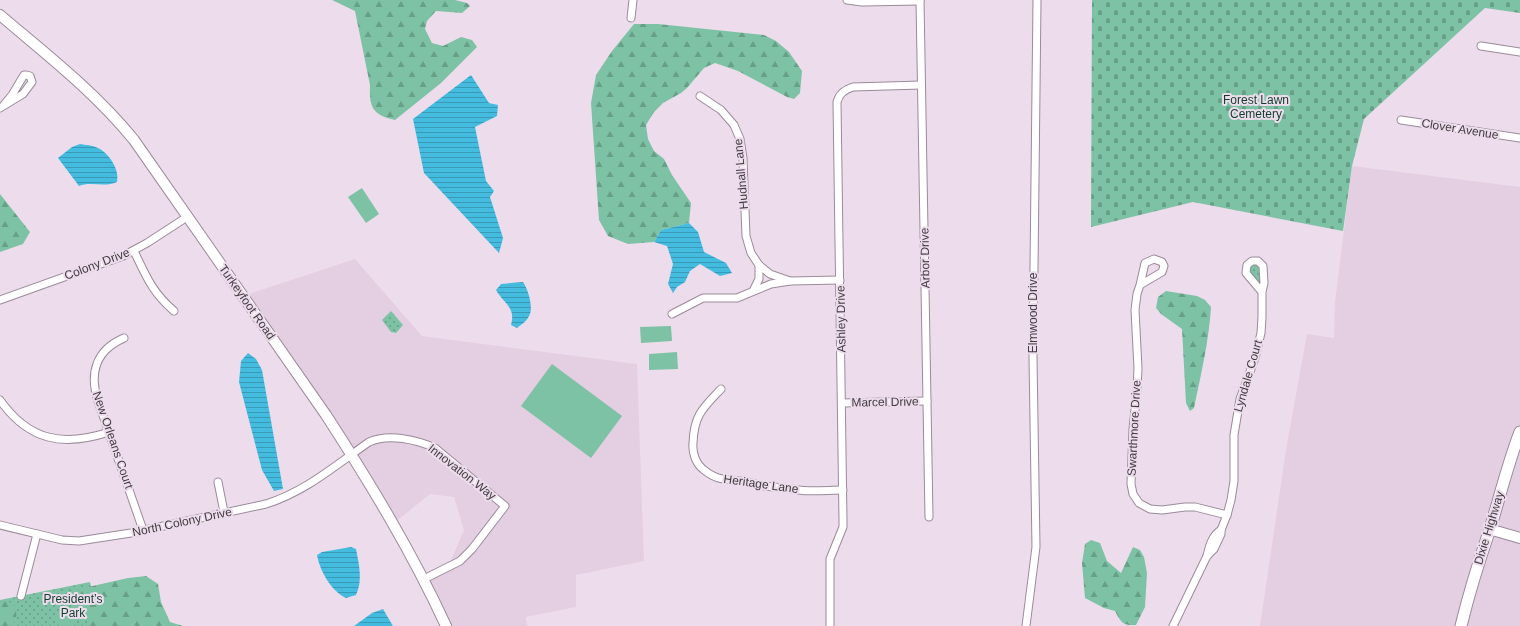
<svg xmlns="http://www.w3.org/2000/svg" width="1520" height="626" font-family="Arial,sans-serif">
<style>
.built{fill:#e4cee2}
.grass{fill:url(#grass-dots)}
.forest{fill:url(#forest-firs)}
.cemetery{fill:url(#cemetery-stones)}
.garden{fill:#7dc2a4}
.water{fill:url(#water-rules)}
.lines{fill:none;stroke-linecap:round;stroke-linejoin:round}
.minor-casing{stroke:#9a8b99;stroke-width:9}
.secondary-casing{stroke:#9a8b99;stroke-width:12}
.primary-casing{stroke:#9a8b99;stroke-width:13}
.minor{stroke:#fff;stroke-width:7}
.secondary{stroke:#fff;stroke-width:10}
.primary{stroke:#fff;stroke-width:11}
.labels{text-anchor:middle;stroke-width:4;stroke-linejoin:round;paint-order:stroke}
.park-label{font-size:12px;fill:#103e2d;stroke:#edddec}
.street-label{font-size:12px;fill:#413b40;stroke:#edddec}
</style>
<defs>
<pattern id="grass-dots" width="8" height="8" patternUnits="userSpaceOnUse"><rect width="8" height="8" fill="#7dc2a4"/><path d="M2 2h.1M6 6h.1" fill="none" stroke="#689f87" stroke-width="1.8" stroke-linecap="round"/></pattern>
<pattern id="forest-firs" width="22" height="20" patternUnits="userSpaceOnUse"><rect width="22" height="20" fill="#7dc2a4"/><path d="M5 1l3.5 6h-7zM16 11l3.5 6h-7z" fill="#689f87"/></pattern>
<pattern id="cemetery-stones" width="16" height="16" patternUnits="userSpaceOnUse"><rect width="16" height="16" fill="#7dc2a4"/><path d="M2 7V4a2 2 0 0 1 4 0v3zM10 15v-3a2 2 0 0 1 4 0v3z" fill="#689f87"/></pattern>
<pattern id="water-rules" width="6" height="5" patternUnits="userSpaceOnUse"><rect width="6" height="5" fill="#44bcdf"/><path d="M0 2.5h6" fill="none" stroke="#3a9ab6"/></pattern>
</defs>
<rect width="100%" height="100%" fill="#edddec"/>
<!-- built -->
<g class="built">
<polygon points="1352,166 1520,187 1520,626 1260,626 1286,450 1307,334 1334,338 1335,302"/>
<polygon points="355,259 422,336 637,364 644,561 576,575 576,607 526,617 527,626 446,626 424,579 448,567 464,530 454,497 430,494 393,524 243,296"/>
</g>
<!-- grass -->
<g class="grass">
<polygon points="1251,264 1256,264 1260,266 1261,288 1249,274 1248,269"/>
<polygon points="391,311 403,325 396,333 391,332 382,320"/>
<polygon points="90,582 98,626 0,626 0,600"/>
</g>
<!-- forest -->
<g class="forest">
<path d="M332,0H455L467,3L470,6L462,13L436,11L427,21L425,29L432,43L443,46L461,37L472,40L477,47L441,83L395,120C373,115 369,108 370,85L355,11Z"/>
<polygon points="634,24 658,24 764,35 776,41 789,52 802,71 800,93 794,99 787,97 738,71 715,63 704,68 687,88 681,93 663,103 654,112 646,125 648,139 654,151 664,159 672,175 691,203 689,223 661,230 654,242 628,244 608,236 599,220 591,103 596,75 612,51"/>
<polygon points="0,194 30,232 23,244 0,252"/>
<path d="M1166,291L1197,296L1205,300L1211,307C1209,341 1201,374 1194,408L1190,411L1186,403L1182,329L1161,314L1156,308L1158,297Z"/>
<path d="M1091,540L1100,543L1107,561L1121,573L1133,547L1140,550L1144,557L1147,573L1145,607L1136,625C1122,626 1121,622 1115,611L1104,608L1085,598L1082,563L1085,544Z"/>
<polygon points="146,576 158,584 161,602 170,622 183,626 89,626 88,621 74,604 75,590 128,578"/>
<path d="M0,601C16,602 17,605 16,621L10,626H0Z"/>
</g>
<!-- cemetery -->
<polygon class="cemetery" points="1092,0 1520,0 1520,13 1485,8 1364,119 1352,166 1343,231 1193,202 1091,227"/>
<!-- garden -->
<g class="garden">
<polygon points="362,188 379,214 366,223 348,197"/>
<polygon points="671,326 672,341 641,343 640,327"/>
<polygon points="677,352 678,369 649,370 649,354"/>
<polygon points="552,364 622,416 591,458 521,406"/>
<polygon points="63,612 74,626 62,626 55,618"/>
</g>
<!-- water -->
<g class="water">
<polygon points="471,75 489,103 498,105 497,116 475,127 486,181 494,191 490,197 503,238 499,253 424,173 413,119"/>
<path d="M80,144C86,145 92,145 98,148C109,153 120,170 117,182C104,188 91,181 79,186L58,158L72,147Z"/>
<polygon points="689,223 698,232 704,252 726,263 732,273 720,276 700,264 690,271 685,282 677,287 673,293 668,284 673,264 667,246 654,242 661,230"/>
<path d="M523,282C528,289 534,308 529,316C527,321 521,325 517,328L511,325C516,307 504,304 496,290L501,284Z"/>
<polygon points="248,353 256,359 262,370 283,489 274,491 262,470 239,382 241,361"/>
<path d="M351,547L356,549C359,564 363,581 356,595L346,598C331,591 320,571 317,555L322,552Z"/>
<polygon points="383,609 393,626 354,626 372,613"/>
</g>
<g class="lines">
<!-- minor casing -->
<g class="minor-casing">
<g id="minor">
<polyline points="847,0 862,2 920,1"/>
<polyline points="920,0 929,517"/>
<polyline points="631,18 633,0"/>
<polyline points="1481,46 1520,52"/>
<polyline points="700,96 721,110 734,125 740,139 743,158 746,236 751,253 759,265 770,274 790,281"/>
<polyline points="0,108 23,94 32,82 30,76 26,75 24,75 12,95 3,106"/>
<polyline points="1401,120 1520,138"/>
<path d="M134,251C146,276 152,292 174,311"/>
<polyline points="1140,285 1145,263 1154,259 1162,262 1164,266 1162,272 1140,285 1137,294 1135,310 1138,368 1137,390 1133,429 1131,484 1133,494 1139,503 1150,509 1162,510 1185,507 1195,507 1227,515"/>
<polyline points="753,291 759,279 759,265"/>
<polyline points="0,300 123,256 147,243 187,217"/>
<polyline points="672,314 703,298 737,298 771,284 790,281 840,280"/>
<path d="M124,338C96,350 89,373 98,401L143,530"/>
<path d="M721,389C703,408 694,415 693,443C692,453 696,464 704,470C718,481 725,479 741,481C747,481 753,484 759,485C772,487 785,488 798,490C812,492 829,490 843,490"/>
<path d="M0,400C29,441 63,447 109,432"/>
<polyline points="842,403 927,401"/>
<polyline points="218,482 224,512"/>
<path d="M0,525L62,540L79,541L131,533L266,504C305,492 336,465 369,442C389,433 417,440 435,448L505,506L472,549L460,561L424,579"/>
<path d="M1207,556C1209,547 1212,535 1221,530"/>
<polyline points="21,596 37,534"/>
<path d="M830,626V559L843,527V521L837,102C839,94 846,89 853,87L921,85"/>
<polyline points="1026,626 1036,547 1033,358 1037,0"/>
<polyline points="1173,626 1207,556 1214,549 1221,534 1221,530 1227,515 1231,500 1234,481 1234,435 1240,399 1255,358 1261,333 1262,317 1262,292 1264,283 1263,266 1258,261 1252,261 1247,265 1246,273 1262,292"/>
</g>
</g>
<!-- secondary casing -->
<g class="secondary-casing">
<g id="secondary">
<path d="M0,15C47,55 95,92 134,140L326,415C370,483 412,552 446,626"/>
<polyline points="1489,529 1520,538"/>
</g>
</g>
<!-- primary casing -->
<g class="primary-casing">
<path id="primary" d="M1461,626C1469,593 1479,561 1490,529C1500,496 1508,463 1520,432"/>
</g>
<!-- minor -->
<use href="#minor" class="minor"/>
<!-- secondary -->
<use href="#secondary" class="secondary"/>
<!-- primary -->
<use href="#primary" class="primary"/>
</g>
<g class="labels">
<!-- park labels -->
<g class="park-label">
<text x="1256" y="104">Forest Lawn<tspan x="1256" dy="14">Cemetery</tspan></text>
<text x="73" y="603">President’s<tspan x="73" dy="14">Park</tspan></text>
</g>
<!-- street labels -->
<g class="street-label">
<text transform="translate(1460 129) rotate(9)" y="4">Clover Avenue</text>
<text transform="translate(741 174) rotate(-95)" y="4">Hudnall Lane</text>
<text transform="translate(925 258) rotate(-91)" y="4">Arbor Drive</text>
<text transform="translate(97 264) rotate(-21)" y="4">Colony Drive</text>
<text transform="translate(247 302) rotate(55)" y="4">Turkeyfoot Road</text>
<text transform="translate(1033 313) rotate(-90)" y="4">Elmwood Drive</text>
<text transform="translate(841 319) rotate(-91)" y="4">Ashley Drive</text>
<text transform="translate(1248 376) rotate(-74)" y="4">Lyndale Court</text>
<text transform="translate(885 402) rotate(-1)" y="4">Marcel Drive</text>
<text transform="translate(1134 428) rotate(-87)" y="4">Swarthmore Drive</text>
<text transform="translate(113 440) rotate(71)" y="4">New Orleans Court</text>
<text transform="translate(462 472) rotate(38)" y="4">Innovation Way</text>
<text transform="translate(761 484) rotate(8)" y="4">Heritage Lane</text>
<text transform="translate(182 522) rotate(-12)" y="4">North Colony Drive</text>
<text transform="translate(1489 528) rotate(-73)" y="4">Dixie Highway</text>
</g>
</g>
</svg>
